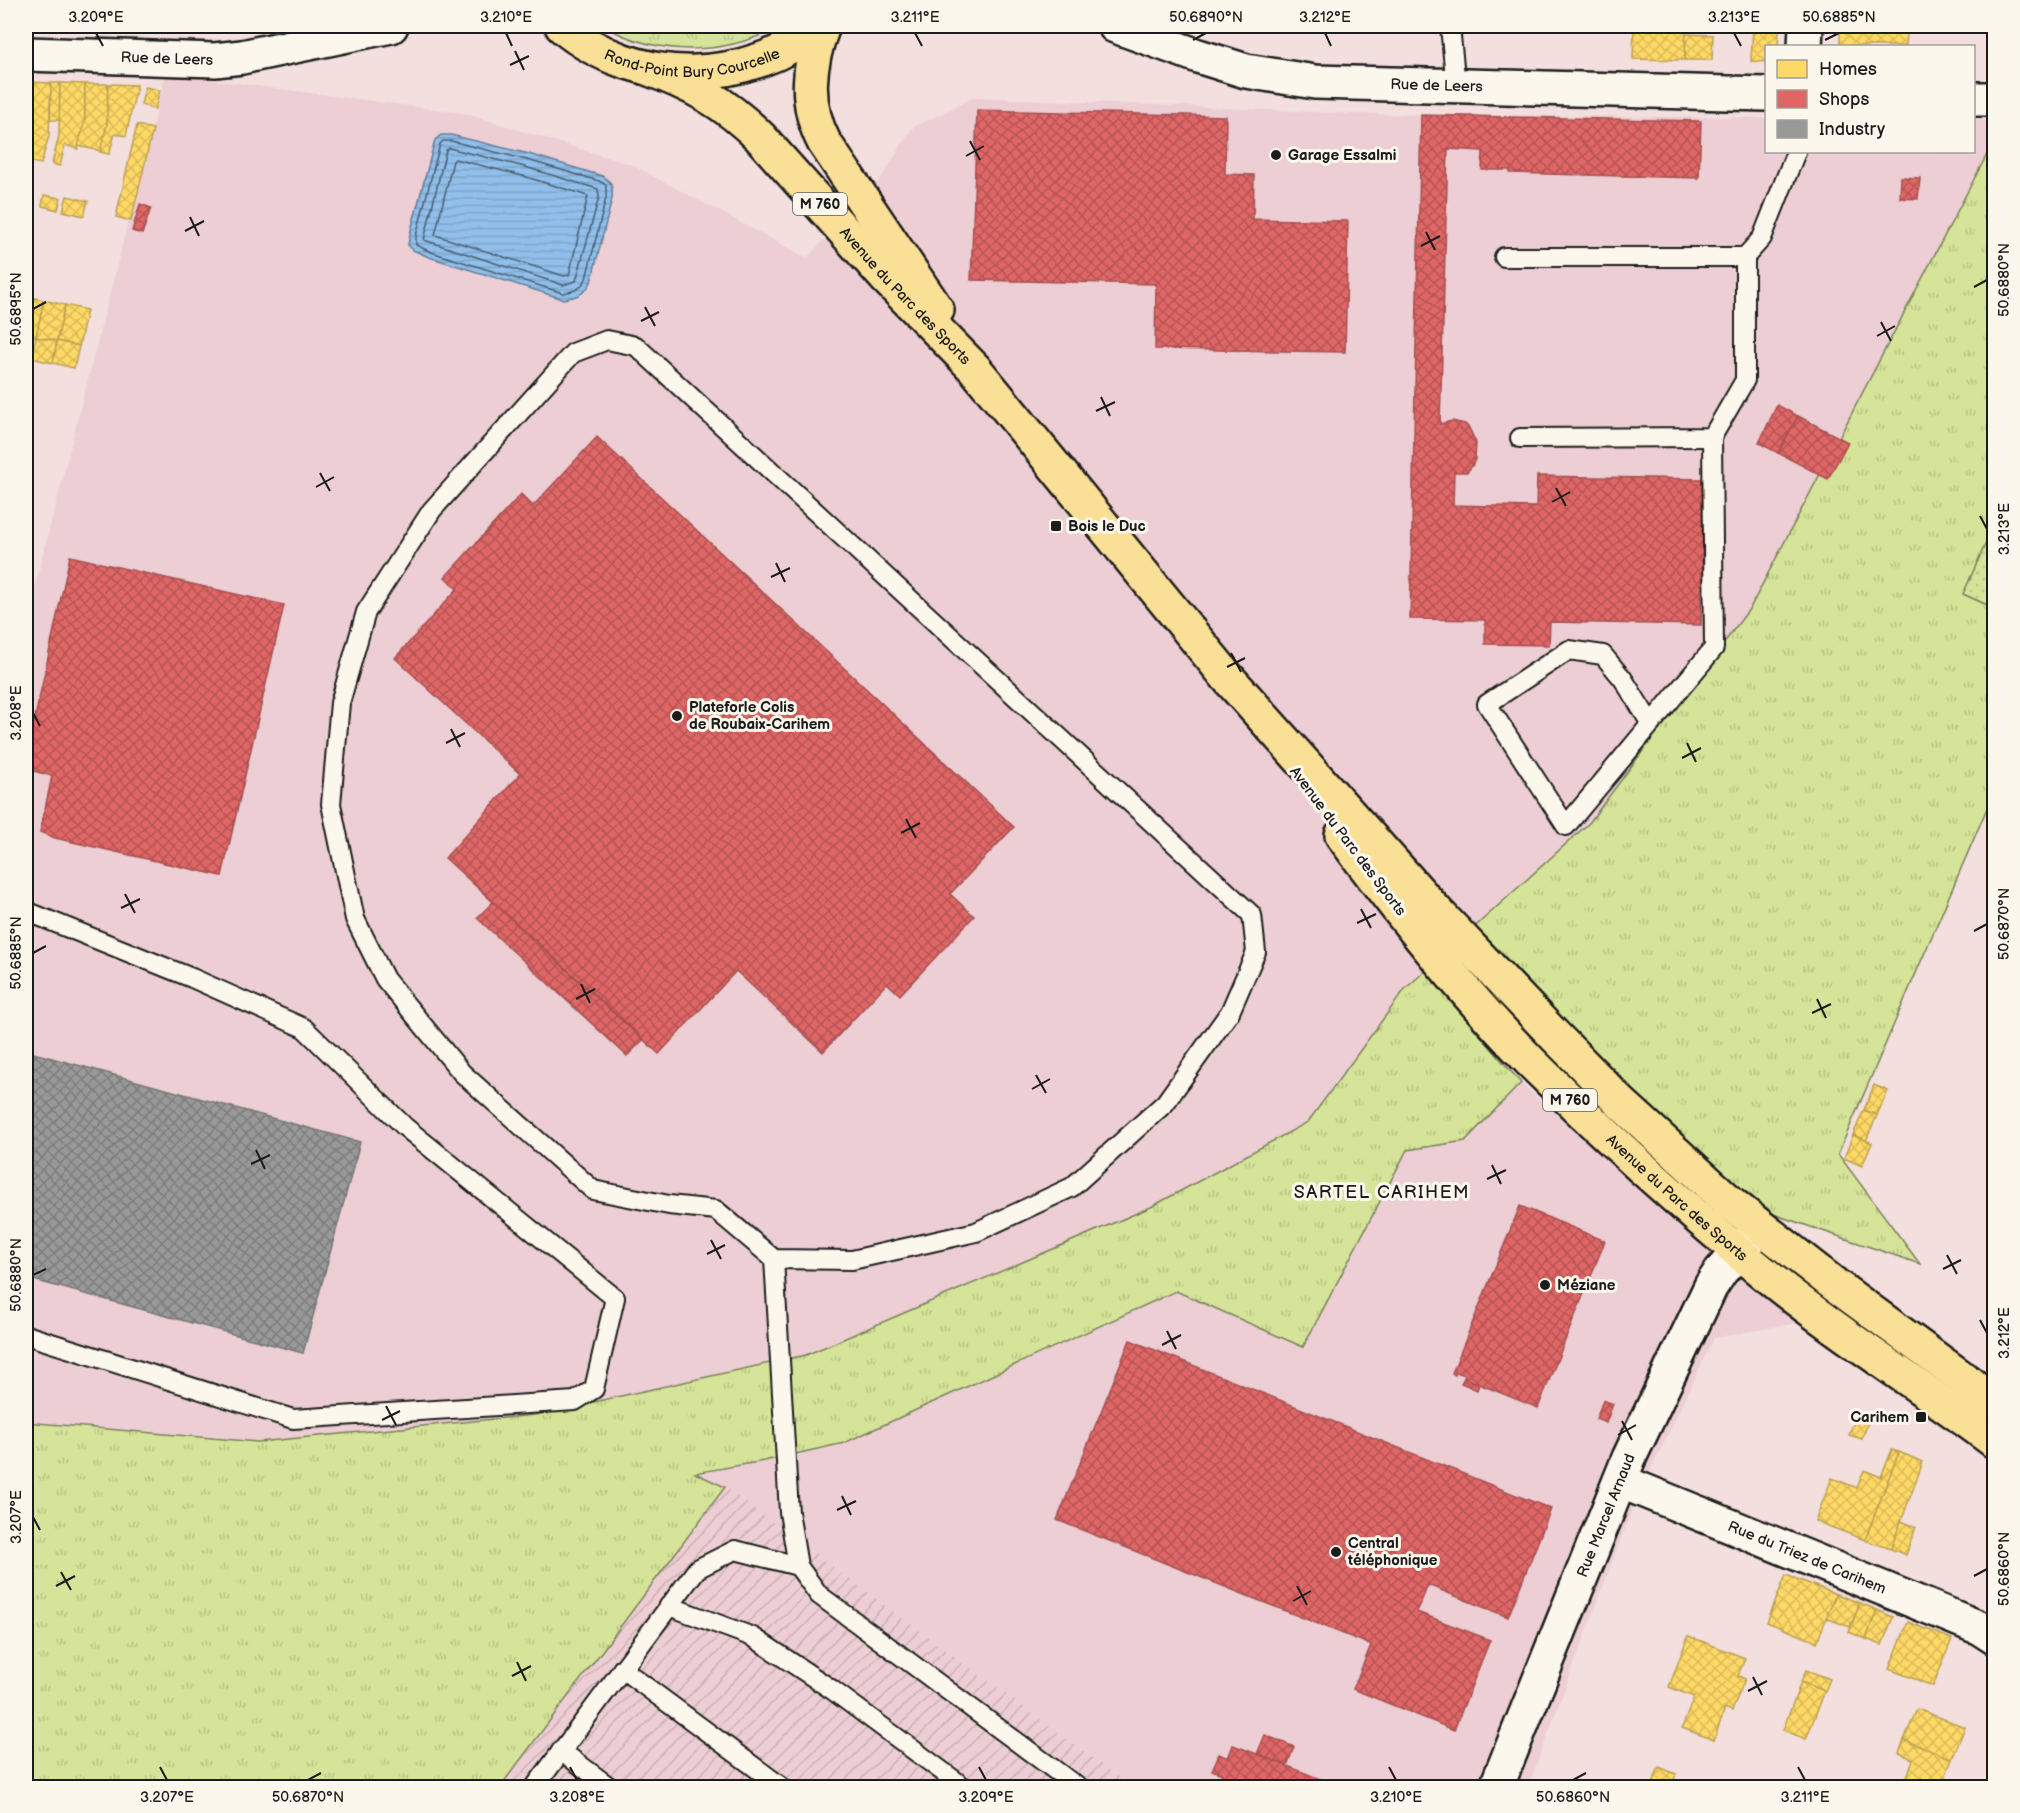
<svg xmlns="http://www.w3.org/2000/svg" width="2020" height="1813" font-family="'Balsamiq Sans',sans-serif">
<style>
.built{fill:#ecced4}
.industrial{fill:url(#industrial-furrows)}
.grass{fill:url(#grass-tufts);stroke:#78805a;stroke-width:1.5}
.park{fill:url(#park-dots);stroke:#78805a;stroke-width:1.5}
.water{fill:url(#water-rules);stroke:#627e98;stroke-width:1.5}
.homes{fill:url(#homes-cross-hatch);stroke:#bba050;stroke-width:1.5}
.shops{fill:url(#shops-cross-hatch);stroke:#a55050;stroke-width:1.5}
.industry{fill:url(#industry-cross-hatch);stroke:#747474;stroke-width:1.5}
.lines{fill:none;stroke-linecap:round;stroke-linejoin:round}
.shore{stroke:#4a5d6f;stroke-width:1.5}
.lane-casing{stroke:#1c1c1c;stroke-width:22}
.street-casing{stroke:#1c1c1c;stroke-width:38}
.secondary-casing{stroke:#1c1c1c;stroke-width:38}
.primary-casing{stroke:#1c1c1c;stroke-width:38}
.lane{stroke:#fbf7ec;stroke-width:18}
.street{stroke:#fbf7ec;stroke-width:33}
.secondary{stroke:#fbf7ec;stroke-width:33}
.primary{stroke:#fadf96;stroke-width:33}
.ticks{fill:none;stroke:#1c1c1c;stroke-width:2}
.poi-dot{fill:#1c1c1c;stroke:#fbf7ec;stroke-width:2}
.labels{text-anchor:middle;stroke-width:6;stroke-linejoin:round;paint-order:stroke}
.shield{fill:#fbf7ec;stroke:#5f5e5a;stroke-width:1.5}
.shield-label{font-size:14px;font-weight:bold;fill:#1c1c1c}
.street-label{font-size:15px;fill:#1c1c1c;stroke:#fbf7ec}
.poi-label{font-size:15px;font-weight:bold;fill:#1c1c1c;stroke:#fbf7ec;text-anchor:start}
.quarter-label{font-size:18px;letter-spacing:1.5px;fill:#1c1c1c;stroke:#fbf7ec}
.neatline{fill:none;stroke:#1c1c1c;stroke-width:2}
.ticks-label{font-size:15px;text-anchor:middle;fill:#1c1c1c}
</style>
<defs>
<pattern id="industrial-furrows" width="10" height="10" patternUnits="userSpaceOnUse" patternTransform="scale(1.5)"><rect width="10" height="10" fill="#ecced4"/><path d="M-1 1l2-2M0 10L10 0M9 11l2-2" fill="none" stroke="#cab0b5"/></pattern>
<pattern id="grass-tufts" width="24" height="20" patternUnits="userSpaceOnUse" patternTransform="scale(1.5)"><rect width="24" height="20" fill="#d5e498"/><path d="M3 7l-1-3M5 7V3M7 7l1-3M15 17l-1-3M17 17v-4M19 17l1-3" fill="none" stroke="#b6c382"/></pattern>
<pattern id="park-dots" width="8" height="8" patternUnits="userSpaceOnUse" patternTransform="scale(1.5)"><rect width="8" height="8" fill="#d5e498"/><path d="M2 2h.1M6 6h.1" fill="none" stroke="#b6c382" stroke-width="1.8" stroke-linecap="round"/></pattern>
<pattern id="water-rules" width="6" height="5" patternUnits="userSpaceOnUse" patternTransform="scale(1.5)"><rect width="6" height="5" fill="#90bfeb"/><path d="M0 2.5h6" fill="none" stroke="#7ca4c9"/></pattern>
<pattern id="homes-cross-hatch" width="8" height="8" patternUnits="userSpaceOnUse" patternTransform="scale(1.5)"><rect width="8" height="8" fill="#ffd966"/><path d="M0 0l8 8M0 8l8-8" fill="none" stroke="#daba58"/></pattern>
<pattern id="shops-cross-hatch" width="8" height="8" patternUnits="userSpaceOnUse" patternTransform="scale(1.5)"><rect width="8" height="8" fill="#e06666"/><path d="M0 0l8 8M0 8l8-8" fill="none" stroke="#b55353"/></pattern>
<pattern id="industry-cross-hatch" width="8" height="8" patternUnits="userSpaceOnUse" patternTransform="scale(1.5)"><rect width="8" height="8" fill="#999"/><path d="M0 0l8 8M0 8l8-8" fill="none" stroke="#7c7c7c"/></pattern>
</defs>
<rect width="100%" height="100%" fill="#f2dfde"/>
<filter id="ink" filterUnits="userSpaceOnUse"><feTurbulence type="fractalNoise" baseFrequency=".0167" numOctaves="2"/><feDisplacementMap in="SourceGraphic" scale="12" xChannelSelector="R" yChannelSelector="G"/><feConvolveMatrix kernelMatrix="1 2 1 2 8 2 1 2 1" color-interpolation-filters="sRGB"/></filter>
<g filter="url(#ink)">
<!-- built -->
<g class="built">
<polygon points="166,74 463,113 632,165 807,258 880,180 912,128 975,97 1356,114 1766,118 1766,152 1974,152 1974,120 1994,120 1994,141 1750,608 1589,823 1405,989 1308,1122 1151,1207 806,1355 535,1415 258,1442 26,1422 26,621"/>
<polygon points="1521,1083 1624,1174 1800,1322 1714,1338 1633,1507 1528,1787 1132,1787 725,1487 694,1474 764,1461 844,1443 1176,1291 1303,1347 1407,1150 1465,1141"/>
</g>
<!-- industrial -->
<polygon class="industrial" points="725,1487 1132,1787 500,1788"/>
<!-- grass -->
<g class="grass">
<path d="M604,26H780C725,56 658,57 604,26Z"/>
<polygon points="1994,141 1994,525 1964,594 1994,608 1994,792 1838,1154 1920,1264 1767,1212 1613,1078 1468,933 1589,823 1750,608"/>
<polygon points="1425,971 1521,1083 1465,1141 1407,1150 1303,1347 1176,1291 844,1443 764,1461 695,1473 725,1487 500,1787 26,1787 26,1422 258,1442 535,1415 806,1355 1151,1207 1308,1122 1405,989"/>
</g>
<!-- park -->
<polygon class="park" points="1994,525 1994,608 1963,594"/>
<!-- water -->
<path class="water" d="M441,135H451L529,154L602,176C613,182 613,187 612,199L591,282C584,295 577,297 563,299L429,257L413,250L408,245L410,234L435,140Z"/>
<!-- homes -->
<g class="homes">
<polygon points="1634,26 1686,26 1685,60 1633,59"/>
<polygon points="1753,26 1779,26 1778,46 1766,46 1766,62 1751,61"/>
<polygon points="1840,26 1901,26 1901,32 1840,30"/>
<polygon points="1840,30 1907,32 1906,46 1840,46"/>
<polygon points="1686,34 1713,35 1712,60 1685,60"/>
<polygon points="27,82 51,83 49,136 41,164 26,161"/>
<polygon points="51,83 60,83 60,120 50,120"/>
<polygon points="60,83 85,84 85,120 78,149 65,145 60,166 52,164 59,136"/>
<polygon points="85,84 108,84 107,125 101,151 78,146 85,120"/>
<polygon points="108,84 137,85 126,136 115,134 109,154 100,152 107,125"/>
<polygon points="145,87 160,90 155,109 141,105"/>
<polygon points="137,125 153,129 131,221 116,217"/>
<polygon points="44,195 61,198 58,210 42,206"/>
<polygon points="67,196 88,201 84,216 63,211"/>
<polygon points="26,296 44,300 36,337 26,334"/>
<polygon points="44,300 65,305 57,341 36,337"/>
<polygon points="65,305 87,310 79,346 57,341"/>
<polygon points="36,337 57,341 53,363 31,358"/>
<polygon points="57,341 79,346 74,368 53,363"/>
<polygon points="1874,1085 1888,1091 1877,1115 1864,1110"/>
<polygon points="1864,1110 1877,1115 1866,1141 1853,1135"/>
<polygon points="1853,1135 1872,1143 1862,1166 1844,1158"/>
<polygon points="1858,1412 1870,1417 1862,1439 1849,1435"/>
<polygon points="1892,1450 1899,1452 1865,1540 1815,1521 1832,1478 1857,1488 1864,1470 1881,1477"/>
<polygon points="1899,1452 1923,1462 1891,1549 1865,1540"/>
<polygon points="1901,1521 1916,1527 1906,1555 1891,1549"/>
<polygon points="1786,1575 1836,1594 1817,1642 1767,1622"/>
<polygon points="1836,1594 1860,1603 1850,1627 1826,1618"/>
<polygon points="1860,1603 1877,1610 1866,1639 1849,1632"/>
<polygon points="1877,1610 1893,1617 1882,1645 1866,1639"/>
<polygon points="1908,1622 1952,1639 1933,1686 1889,1669"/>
<polygon points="1688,1636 1745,1658 1738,1676 1745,1679 1732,1711 1725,1708 1714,1740 1682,1728 1694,1697 1669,1687"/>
<polygon points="1806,1670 1830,1679 1825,1691 1801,1682"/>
<polygon points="1801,1682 1825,1691 1806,1739 1783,1730"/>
<polygon points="1917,1709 1965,1727 1952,1759 1904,1740"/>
<polygon points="1904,1740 1952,1759 1941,1788 1933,1788 1907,1777 1913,1759 1899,1753"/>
<polygon points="1659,1767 1676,1774 1671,1788 1652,1786"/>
</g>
<!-- shops -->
<g class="shops">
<polygon points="977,110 1226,116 1225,174 1254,175 1253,219 1348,221 1345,352 1155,349 1156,284 971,280"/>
<polygon points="1421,115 1701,121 1699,178 1510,173 1510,170 1482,170 1483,151 1448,149 1440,424 1452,421 1465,424 1469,428 1476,443 1475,459 1472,466 1467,472 1454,472 1453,505 1536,507 1537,476 1704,479 1701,625 1550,622 1549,645 1485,644 1485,620 1410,619"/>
<polygon points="1901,177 1920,178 1918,199 1900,198"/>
<polygon points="140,204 151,208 142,234 132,231"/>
<polygon points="1777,405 1798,416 1778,453 1759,443"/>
<polygon points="1798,416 1848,442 1828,479 1778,453"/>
<polygon points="597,437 1014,827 950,894 974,916 900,995 887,983 823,1052 736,971 659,1054 445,858 520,774 395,658 457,589 445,577 521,494 533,506"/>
<polygon points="70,556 284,605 222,876 55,838 40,832 52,776 26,769 26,748 28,736 31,736"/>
<polygon points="493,902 643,1040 627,1056 477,918"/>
<polygon points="1520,1206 1605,1241 1538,1408 1464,1378 1465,1375 1456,1372 1455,1375 1452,1373"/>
<polygon points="1130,1340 1551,1509 1508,1617 1428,1585 1417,1612 1490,1640 1454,1730 1353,1689 1371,1645 1057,1520"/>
<polygon points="1464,1378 1479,1384 1477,1390 1461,1383"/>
<polygon points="1603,1400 1613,1404 1606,1423 1596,1419"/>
<polygon points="1265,1735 1294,1747 1287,1766 1257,1754"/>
<polygon points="1233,1745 1257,1754 1343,1788 1217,1788 1222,1774 1212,1770 1219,1754 1228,1758"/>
</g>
<!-- industry -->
<polygon class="industry" points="26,1051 360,1142 303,1353 26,1278"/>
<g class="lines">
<!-- shore -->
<g class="shore">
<path d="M443,141H451L527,160L599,181L606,185V198L586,279C580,290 575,291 563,293L431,252L416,245V236L440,144Z"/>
<polygon points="449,148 525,167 598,189 599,197 576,281 563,285 424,240 446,150"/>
<polygon points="455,159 523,176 588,196 569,275 564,276 435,235 453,161"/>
</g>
<!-- lane casing -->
<g class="lane-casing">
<g id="lane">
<polyline points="1450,26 1456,87"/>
<polyline points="1504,257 1745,257"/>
<polyline points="1520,438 1712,437 1745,380 1745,257 1762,238 1796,152"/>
<polyline points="1651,724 1623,679 1603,655 1569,650 1487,704 1566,826 1714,648 1712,437"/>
<polyline points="26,911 192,978 304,1028 405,1127 615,1298 594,1389 575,1401 293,1419 26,1335"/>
<polyline points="774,1259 852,1260 976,1232 1072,1187 1165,1103 1230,1012 1256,952 1252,915 636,346 607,340 573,353 432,510 366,612 340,703 331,804 355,919 385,979 462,1073 593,1190 669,1205 716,1210 774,1259 789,1512 798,1566 819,1595 1079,1788"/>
<polyline points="669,1606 753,1637 831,1689 965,1788"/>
<polyline points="622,1669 783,1788"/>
<polyline points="561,1751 611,1788"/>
<polyline points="534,1788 697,1569 735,1550 798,1566"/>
</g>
</g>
<!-- street casing -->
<g class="street-casing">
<g id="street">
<polyline points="1805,46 1806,26"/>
<path id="s1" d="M26,54L215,60L242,57L391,26"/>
<path id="s2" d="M1620,1481L1980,1628L1994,1637"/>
<path id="s3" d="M1496,1788L1629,1458L1711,1286L1721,1271L1758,1230"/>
</g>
</g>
<!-- secondary casing -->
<g class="secondary-casing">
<g id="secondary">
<path id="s4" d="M1115,26L1198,56L1246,71L1315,82L1766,94"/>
<polyline points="1974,99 1994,99"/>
</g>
</g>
<!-- primary casing -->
<g class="primary-casing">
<g id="primary">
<path id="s5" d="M562,26C637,89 746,86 821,26"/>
<path d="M823,26C808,65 804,103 824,142L937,310"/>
<path id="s6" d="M644,67C693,85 723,101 760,137L887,279L975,369L1228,678L1436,911L1555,1036L1621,1103L1733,1205L1835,1285L1994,1401"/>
<path id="s7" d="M1342,835C1400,914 1462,992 1531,1062C1609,1140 1691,1214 1777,1284C1847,1340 1923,1387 1994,1441"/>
</g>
</g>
<!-- lane -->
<use href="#lane" class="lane"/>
<!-- street -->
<use href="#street" class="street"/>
<!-- secondary -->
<use href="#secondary" class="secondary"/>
<!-- primary -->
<use href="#primary" class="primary"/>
</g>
</g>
<!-- ticks -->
<path class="ticks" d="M96,33L103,46M506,33L512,46M915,33L922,46M1325,33L1331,46M1734,33L1741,46M1193,40L1206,33M1825,40L1839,33M515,51L524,70M510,65L529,56M970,141L980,160M966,156L984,146M190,217L199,236M185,231L204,221M1426,232L1435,250M1421,246L1440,236M1974,287L1987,280M645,307L655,326M33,309L46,302M641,321L659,312M1881,322L1891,341M1877,336L1895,326M1101,397L1110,416M1096,411L1115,402M320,473L330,491M316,487L334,477M1556,488L1566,506M1552,502L1570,492M1980,516L1987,529M776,563L785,582M771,577L790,568M1231,653L1241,672M1227,667L1245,658M33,713L40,726M451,729L460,747M446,743L465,733M1687,743L1696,762M1682,758L1701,748M906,819L916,838M901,833L920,823M125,894L135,913M121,908L140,899M1361,909L1371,928M1357,923L1376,914M1974,931L1987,924M33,953L46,946M581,984L590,1003M576,999L595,989M1817,999L1826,1018M1812,1013L1831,1004M1036,1075L1046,1093M1032,1089L1050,1079M256,1150L265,1169M251,1164L270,1155M1492,1165L1501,1184M1487,1179L1506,1170M711,1240L721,1259M707,1254L725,1245M1947,1255L1957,1274M1943,1269L1961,1260M33,1275L46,1269M1980,1320L1987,1333M1167,1331L1176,1349M1162,1345L1181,1335M386,1406L396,1425M382,1420L400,1411M1622,1421L1632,1440M1618,1435L1636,1425M842,1496L851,1515M837,1510L856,1501M33,1517L40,1530M61,1572L71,1590M1974,1576L1987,1569M56,1586L75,1576M1297,1586L1307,1605M1293,1601L1311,1591M517,1662L526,1681M512,1676L531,1666M1753,1677L1762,1695M1748,1691L1767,1681M160,1767L167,1780M570,1767L577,1780M979,1767L986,1780M1389,1767L1396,1780M1798,1767L1805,1780M308,1780L321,1773M1573,1780L1586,1773"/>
<!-- markers -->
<g class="poi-dot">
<circle cx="1276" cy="155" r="6"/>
<rect x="1050" y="520" width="12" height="12" rx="3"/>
<circle cx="677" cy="716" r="6"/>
<circle cx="1545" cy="1285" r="6"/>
<rect x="1915" y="1411" width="12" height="12" rx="3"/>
<circle cx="1336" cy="1552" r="6"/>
</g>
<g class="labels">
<!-- shield labels -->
<g class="shield">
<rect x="793" y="193" width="54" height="22" rx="4.5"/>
<rect x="1543" y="1089" width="54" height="22" rx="4.5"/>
</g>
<g class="shield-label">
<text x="820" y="209">M 760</text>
<text x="1570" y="1105">M 760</text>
</g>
<!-- street labels -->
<g class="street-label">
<text dy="5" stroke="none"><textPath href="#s5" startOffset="141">Rond-Point Bury Courcelle</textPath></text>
<text dy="5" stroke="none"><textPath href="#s1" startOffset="141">Rue de Leers</textPath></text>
<text dy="5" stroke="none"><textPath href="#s4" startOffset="330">Rue de Leers</textPath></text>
<text dy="5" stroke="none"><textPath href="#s6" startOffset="352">Avenue du Parc des Sports</textPath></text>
<text transform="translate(1348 841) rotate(53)" y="5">Avenue du Parc des Sports</text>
<text dy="5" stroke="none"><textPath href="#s7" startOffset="495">Avenue du Parc des Sports</textPath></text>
<text dy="5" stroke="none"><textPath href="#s3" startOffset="294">Rue Marcel Arnaud</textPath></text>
<text dy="5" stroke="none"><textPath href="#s2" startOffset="202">Rue du Triez de Carihem</textPath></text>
</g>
<!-- poi labels -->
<g class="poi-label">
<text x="1288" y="160">Garage Essalmi</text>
<text x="1068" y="531">Bois le Duc</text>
<text x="689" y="712">Plateforle Colis<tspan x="689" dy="17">de Roubaix-Carihem</tspan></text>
<text x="1557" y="1290">Méziane</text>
<text x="1909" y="1422" text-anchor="end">Carihem</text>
<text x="1348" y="1548">Central<tspan x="1348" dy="17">téléphonique</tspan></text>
</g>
<!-- quarter labels -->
<g class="quarter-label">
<text x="1382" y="1198">SARTEL CARIHEM</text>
</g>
</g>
<!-- margin -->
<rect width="2020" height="1813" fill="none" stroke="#fbf7ec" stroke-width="66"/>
<!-- legend -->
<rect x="1765" y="45" width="210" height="108" fill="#fbf7ec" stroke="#a29f99" stroke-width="1.5"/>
<rect x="1777" y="60" width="30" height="18" fill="#ffd966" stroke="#a29f99" stroke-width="1.5"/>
<text x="1819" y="75" font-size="18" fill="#1c1c1c">Homes</text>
<rect x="1777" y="90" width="30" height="18" fill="#e06666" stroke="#a29f99" stroke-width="1.5"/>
<text x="1819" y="105" font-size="18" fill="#1c1c1c">Shops</text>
<rect x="1777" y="120" width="30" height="18" fill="#999999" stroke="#a29f99" stroke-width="1.5"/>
<text x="1819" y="135" font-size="18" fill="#1c1c1c">Industry</text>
<rect x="33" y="33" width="1954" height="1747" class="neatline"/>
<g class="ticks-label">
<text x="96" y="22">3.209°E</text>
<text x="506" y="22">3.210°E</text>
<text x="915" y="22">3.211°E</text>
<text x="1206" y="22">50.6890°N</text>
<text x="1325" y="22">3.212°E</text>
<text x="1734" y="22">3.213°E</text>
<text x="1839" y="22">50.6885°N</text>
<text transform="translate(2004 280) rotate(-90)" y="5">50.6880°N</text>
<text transform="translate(16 309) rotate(-90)" y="5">50.6895°N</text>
<text transform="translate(2004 529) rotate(-90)" y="5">3.213°E</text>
<text transform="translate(16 713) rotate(-90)" y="5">3.208°E</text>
<text transform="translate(2004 924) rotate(-90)" y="5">50.6870°N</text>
<text transform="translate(16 953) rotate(-90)" y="5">50.6885°N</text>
<text transform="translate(16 1275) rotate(-90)" y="5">50.6880°N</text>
<text transform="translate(2004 1333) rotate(-90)" y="5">3.212°E</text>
<text transform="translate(16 1517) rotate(-90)" y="5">3.207°E</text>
<text transform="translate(2004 1569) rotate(-90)" y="5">50.6860°N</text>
<text x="167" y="1802">3.207°E</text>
<text x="308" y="1802">50.6870°N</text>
<text x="577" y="1802">3.208°E</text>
<text x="986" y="1802">3.209°E</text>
<text x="1396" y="1802">3.210°E</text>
<text x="1573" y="1802">50.6860°N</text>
<text x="1805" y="1802">3.211°E</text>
</g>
</svg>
